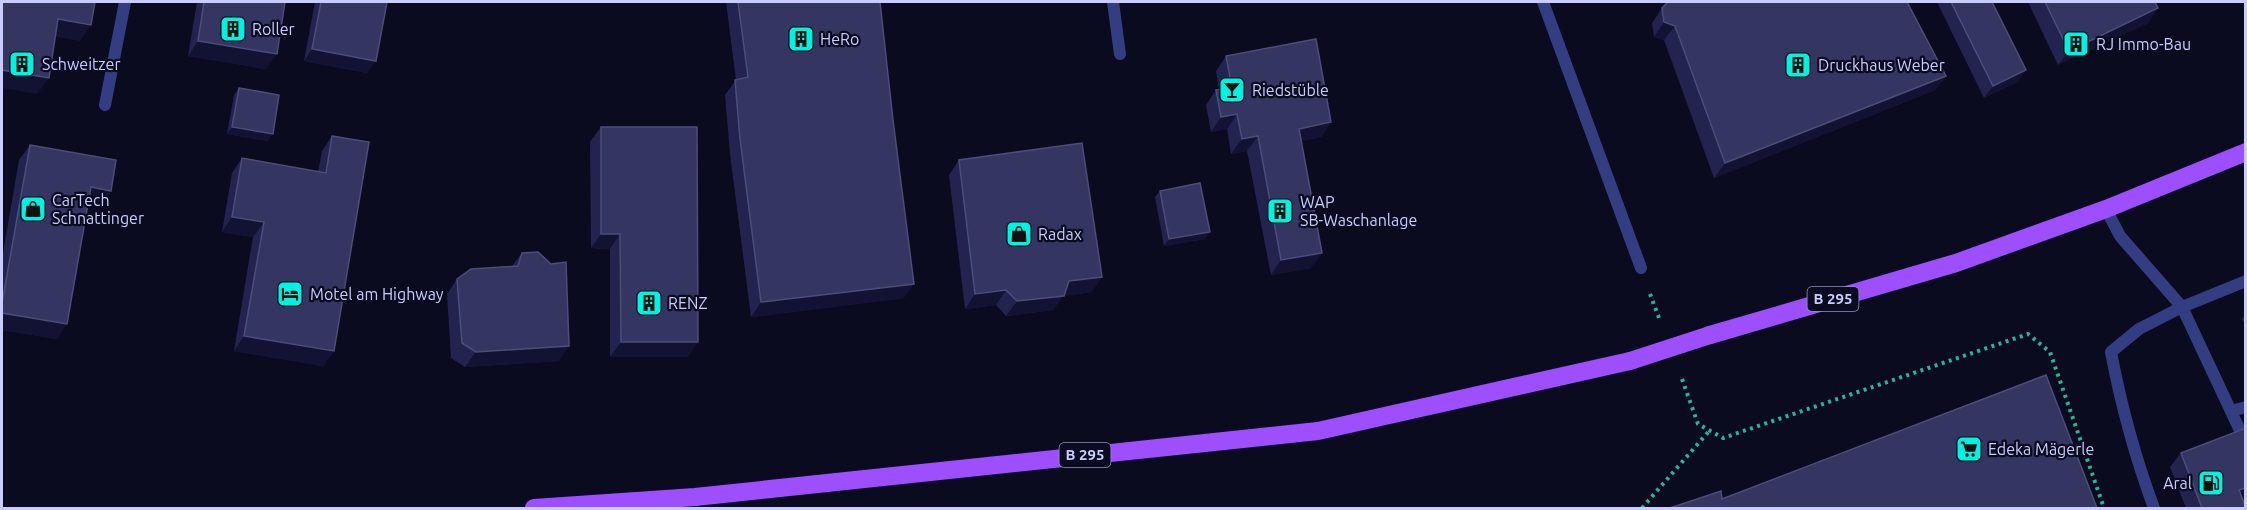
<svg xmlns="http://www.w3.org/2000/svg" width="2247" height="510" font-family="Ubuntu,sans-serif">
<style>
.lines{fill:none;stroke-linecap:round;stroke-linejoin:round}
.path{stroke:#25b693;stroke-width:4;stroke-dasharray:3 4.5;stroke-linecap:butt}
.lane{stroke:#323e81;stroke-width:12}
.street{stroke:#323e81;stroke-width:12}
.primary{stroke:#9d4fff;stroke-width:18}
.primary-bridge{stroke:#9d4fff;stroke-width:18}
.wall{fill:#22234e}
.shaded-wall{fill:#121233}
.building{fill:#343561;stroke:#4b4d7a;stroke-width:1.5}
.labels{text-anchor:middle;stroke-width:4.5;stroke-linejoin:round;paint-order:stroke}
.shield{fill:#0b0b1f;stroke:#8f92bc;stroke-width:1.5}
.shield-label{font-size:15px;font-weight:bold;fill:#c8ccff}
.poi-label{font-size:16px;fill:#c8ccff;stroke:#0b0b1f;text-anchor:start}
</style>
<rect width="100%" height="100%" fill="#0b0b1f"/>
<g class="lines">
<!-- path -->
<g class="path">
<polyline points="1650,294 1659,318"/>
<polyline points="1682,379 1698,424 1723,438 2028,334 2050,352 2104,508"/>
<polyline points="1642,508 1710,430"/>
</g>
<!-- lane -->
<g class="lane">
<polyline points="1543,2 1641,268"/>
<polyline points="2106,209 2120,236 2182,307 2244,439"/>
<polyline points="2231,411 2246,407"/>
<path d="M2154,508C2135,457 2121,405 2111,352L2139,329L2182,307L2246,281"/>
</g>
<!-- street -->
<g class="street">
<polyline points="1113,2 1120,54"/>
<polyline points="105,105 125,2"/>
</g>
<!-- primary -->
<g class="primary">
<polyline points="1710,335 1956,263 2106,209 2246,152"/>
<polyline points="534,508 695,497 1318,431 1630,361"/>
</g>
<!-- primary-bridge -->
<polyline class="primary-bridge" points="1630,361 1710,335"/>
</g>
<!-- wall -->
<g class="wall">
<polygon points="197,2 285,2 266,69 188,56"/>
<polygon points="315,2 387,2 367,73 304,61"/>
<polygon points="726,2 880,2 904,298 751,317 730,154 725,95 736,80"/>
<polygon points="1937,2 1992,2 2026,70 2017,82 1984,98"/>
<polygon points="2028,2 2155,2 2158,8 2148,23 2058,65"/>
<polygon points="1662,8 1946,76 1935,90 1714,178 1664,40 1654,37 1652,23"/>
<polygon points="1226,56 1331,122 1321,137 1301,141 1311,268 1271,275 1247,151 1231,154 1227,129 1211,132 1206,105 1216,90 1219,90 1216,71"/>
<polygon points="239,88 268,141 227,134 234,95"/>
<polygon points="601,127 688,357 610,357 610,249 591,248 590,142"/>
<polygon points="332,136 334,351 323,366 234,351 253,237 222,232 232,173 242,158 318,172 322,151"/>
<polygon points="30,145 100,206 88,203 57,339 2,330 2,259 19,160"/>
<polygon points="959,160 1102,277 1091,292 1063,296 1053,310 1006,316 996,305 965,309 949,175"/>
<polygon points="1160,191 1205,239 1164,246 1155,197"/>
<polygon points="522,253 559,361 465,367 451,358 447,294 457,279 512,266"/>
<polygon points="2246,314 2246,326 2242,319"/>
<polygon points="2246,428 2246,499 2242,500 2246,508 2186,508 2170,467 2181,453"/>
</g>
<!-- shaded-wall -->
<g class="shaded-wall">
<polygon points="2158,8 2148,23 2058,65 2069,51"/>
<polygon points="58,19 91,25 80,41 47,35"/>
<polygon points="1664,22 1675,26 1664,40 1654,37"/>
<polygon points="198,41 277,54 266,69 188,56"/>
<polygon points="312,49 376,61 367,73 304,61"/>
<polygon points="2,70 49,78 37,94 2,88"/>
<polygon points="2026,70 2017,82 1984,98 1993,86"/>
<polygon points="1946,76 1935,90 1714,178 1725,163"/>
<polygon points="1237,114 1227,129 1211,132 1221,117"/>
<polygon points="1331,122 1321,137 1288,144 1299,129"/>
<polygon points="232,127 273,134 268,141 227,134"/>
<polygon points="1258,136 1247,151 1231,154 1242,139"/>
<polygon points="91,187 111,191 100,206 81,202"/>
<polygon points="232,217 264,222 253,237 222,232"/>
<polygon points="1210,232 1205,239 1164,246 1169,239"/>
<polygon points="601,234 620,234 610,249 591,248"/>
<polygon points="1322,253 1311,268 1271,275 1281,260"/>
<polygon points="1102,277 1091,292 1063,296 1053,310 1006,316 1017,301 1069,281"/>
<polygon points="914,284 904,298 751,317 761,302"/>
<polygon points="1006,290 996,305 965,309 975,294"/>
<polygon points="2,313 67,324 57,339 2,330"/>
<polygon points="244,336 334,351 323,366 234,351"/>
<polygon points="621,342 698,342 688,357 610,357"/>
<polygon points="569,346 559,361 465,367 476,352"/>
<polygon points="2246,488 2246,499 2228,505 2239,490"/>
</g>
<!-- building -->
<g class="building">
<polygon points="2,2 95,2 91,25 58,19 49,78 2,70"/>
<polygon points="204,2 285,2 277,54 198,41"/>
<polygon points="321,2 387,2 376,61 312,49"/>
<polygon points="738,2 880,2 893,120 914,284 761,302 740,139 735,80 748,77"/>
<polygon points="1668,2 1907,2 1946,76 1725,163 1675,26 1664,22 1662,8"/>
<polygon points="1951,2 1992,2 2026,70 1993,86"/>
<polygon points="2045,2 2155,2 2158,8 2069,51"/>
<polygon points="1316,39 1331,122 1299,129 1322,253 1281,260 1258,136 1242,139 1237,114 1221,117 1216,90 1232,88 1226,56"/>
<polygon points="239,88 279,95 273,134 232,127"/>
<polygon points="601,127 697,127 698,342 621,342 620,234 601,234"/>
<polygon points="332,136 369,142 334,351 244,336 264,222 232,217 242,158 326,173"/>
<polygon points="1082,143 1102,277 1069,281 1064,296 1017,301 1006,290 975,294 959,160"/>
<polygon points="30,145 116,160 111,191 91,187 67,324 2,313 2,303"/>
<polygon points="1200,183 1210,232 1169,239 1160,191"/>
<polygon points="538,252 551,264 566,262 569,346 476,352 462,343 457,279 471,269 518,266 522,253"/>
<polygon points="2046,375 2097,508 1670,508 1721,491 1722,499"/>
<polygon points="2246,428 2246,488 2239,490 2246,508 2202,508 2181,453"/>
</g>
<!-- icons -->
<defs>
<g id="building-square" transform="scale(1.35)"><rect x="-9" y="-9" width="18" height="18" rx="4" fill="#00f3df" stroke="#0b0b1f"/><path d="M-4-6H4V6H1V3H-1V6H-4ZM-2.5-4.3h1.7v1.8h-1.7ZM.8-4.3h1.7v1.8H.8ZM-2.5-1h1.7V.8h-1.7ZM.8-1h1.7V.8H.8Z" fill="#111"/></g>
<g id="bar-square" transform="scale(1.35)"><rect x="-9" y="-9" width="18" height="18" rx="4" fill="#00f3df" stroke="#0b0b1f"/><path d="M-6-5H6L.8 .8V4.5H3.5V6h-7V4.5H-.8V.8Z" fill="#111"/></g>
<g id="shop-square" transform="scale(1.35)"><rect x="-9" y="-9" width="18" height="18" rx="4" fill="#00f3df" stroke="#0b0b1f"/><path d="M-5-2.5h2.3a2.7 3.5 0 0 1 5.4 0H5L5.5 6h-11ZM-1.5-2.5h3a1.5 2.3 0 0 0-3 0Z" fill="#111"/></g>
<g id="hotel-square" transform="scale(1.35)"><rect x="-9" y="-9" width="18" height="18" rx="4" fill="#00f3df" stroke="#0b0b1f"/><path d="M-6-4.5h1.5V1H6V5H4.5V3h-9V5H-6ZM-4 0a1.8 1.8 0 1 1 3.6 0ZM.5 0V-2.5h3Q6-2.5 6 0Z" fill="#111"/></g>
<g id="supermarket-square" transform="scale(1.35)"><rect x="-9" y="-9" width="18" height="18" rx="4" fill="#00f3df" stroke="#0b0b1f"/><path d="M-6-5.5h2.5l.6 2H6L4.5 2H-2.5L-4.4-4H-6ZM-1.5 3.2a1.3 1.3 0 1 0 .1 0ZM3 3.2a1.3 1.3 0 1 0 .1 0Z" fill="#111"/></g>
<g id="fuel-square" transform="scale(1.35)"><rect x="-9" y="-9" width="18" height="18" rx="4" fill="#00f3df" stroke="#0b0b1f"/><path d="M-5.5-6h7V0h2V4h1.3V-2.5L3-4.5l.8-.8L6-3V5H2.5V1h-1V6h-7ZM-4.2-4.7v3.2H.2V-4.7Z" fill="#111"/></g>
</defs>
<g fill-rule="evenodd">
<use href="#building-square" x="233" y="29"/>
<use href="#building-square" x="801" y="39"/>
<use href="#building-square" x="2076" y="44"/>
<use href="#building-square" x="22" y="64"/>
<use href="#building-square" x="1798" y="65"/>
<use href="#bar-square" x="1232" y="90"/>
<use href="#shop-square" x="33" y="209"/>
<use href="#building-square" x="1280" y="211"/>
<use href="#shop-square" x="1019" y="234"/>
<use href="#hotel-square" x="290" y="294"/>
<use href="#building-square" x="649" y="303"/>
<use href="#supermarket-square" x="1969" y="449"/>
<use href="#fuel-square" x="2211" y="483"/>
</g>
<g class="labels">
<!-- shield labels -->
<g class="shield">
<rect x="1807.5" y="287" width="51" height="24" rx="4.5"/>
<rect x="1059.5" y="443" width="51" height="24" rx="4.5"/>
</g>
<g class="shield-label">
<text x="1833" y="304">B 295</text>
<text x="1085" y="460">B 295</text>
</g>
<!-- poi labels -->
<g class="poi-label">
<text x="252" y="35">Roller</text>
<text x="820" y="45">HeRo</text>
<text x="2096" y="50">RJ Immo-Bau</text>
<text x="42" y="70">Schweitzer</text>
<text x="1818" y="71">Druckhaus Weber</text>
<text x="1252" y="96">Riedstüble</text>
<text x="52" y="206">CarTech<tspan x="52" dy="18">Schnattinger</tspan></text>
<text x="1300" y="208">WAP<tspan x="1300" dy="18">SB-Waschanlage</tspan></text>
<text x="1038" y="240">Radax</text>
<text x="310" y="300">Motel am Highway</text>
<text x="668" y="309">RENZ</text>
<text x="1988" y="455">Edeka Mägerle</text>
<text x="2192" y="489" text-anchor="end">Aral</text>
</g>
</g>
<!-- border -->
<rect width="2247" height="510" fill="none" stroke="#c8ccff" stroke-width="6"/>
</svg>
